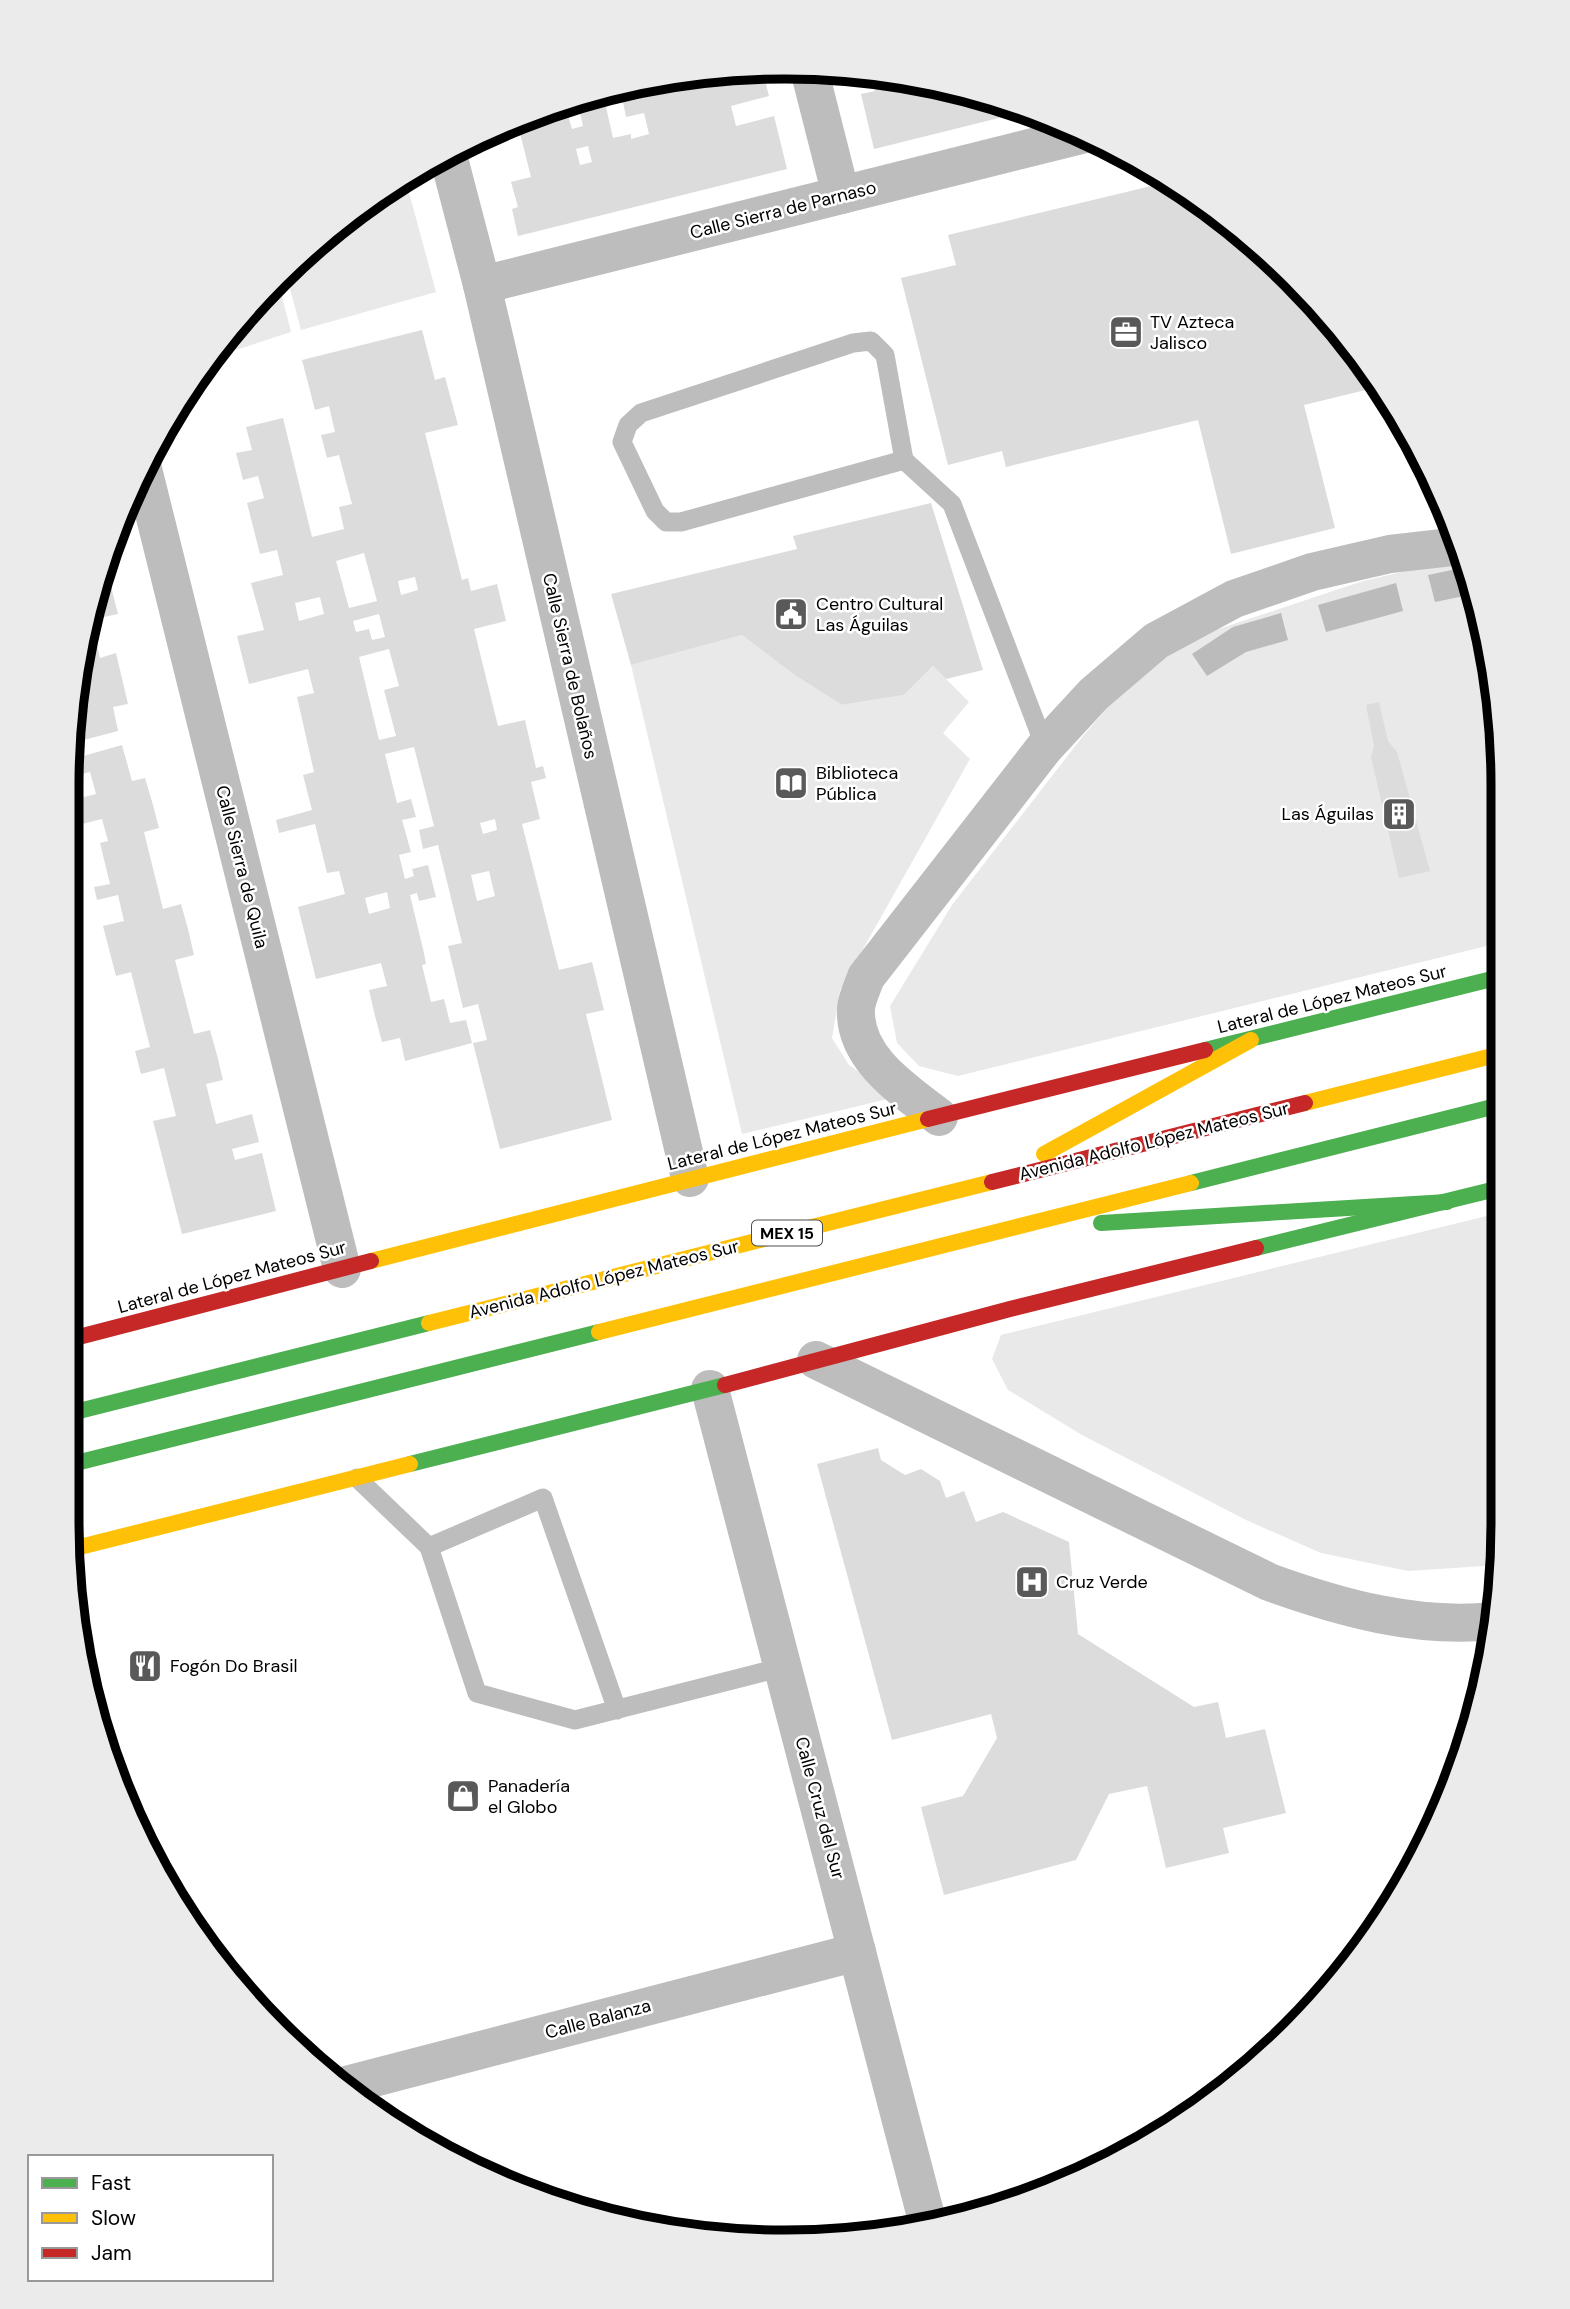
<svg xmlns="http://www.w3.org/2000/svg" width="1570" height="2309" font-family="'DM Sans',sans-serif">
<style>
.green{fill:#e9e9e9}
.water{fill:#bbb}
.building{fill:#dcdcdc;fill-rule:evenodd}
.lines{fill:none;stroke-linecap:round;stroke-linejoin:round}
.lane{stroke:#bdbdbd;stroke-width:19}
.street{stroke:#bdbdbd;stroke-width:38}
.fast{stroke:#4caf50;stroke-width:16}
.slow{stroke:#ffc107;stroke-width:16}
.jam{stroke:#c62828;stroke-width:16}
.labels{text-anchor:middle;stroke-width:5;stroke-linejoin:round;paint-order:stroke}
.shield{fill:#fff;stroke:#4c4c4c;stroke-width:2}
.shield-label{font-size:16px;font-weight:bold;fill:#000}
.street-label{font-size:18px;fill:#000;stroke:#fff}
.poi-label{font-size:18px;fill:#000;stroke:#fff;text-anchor:start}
.rim{fill:none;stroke:#000;stroke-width:9}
</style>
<rect width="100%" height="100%" fill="#fff"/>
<!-- green -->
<g class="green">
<polygon points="407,185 436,292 301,330 285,270 380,193"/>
<polygon points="277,277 291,332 208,359 215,348"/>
<polygon points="1450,561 1464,561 1490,644 1504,785 1503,942 958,1076 919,1066 897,1043 890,1006 952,905 1083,736 1132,679 1201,635 1363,581"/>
<polygon points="742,635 793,674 842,705 904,695 933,666 969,702 943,733 970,759 840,990 832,1038 849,1065 896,1097 742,1134 631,665"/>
<polygon points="1503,1212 1504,1524 1500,1565 1408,1571 1321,1553 1246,1520 1082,1435 1008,1390 992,1359 1001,1335"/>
</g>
<!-- water -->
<g class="water">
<polygon points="1466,567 1474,594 1435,602 1428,575"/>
<polygon points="1396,583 1403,611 1326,632 1318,605"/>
<polygon points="1281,613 1288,640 1246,652 1207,676 1192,654 1233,627"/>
</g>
<!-- building -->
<g class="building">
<path d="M762,69L769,96L731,106L736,126L774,116L787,169L518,236L512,209L518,207L511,182L531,177L519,129H513L511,121L619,88L623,102L606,107L613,138L631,134V139L649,134L644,113L626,117L623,102L640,99L636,83L661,79L664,92L682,89L679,77L744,71L745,73ZM580,113L583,126L572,129L568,116ZM588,146L592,162L580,165L576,149Z"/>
<polygon points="871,75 925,80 1004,104 1007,116 874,149 861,94 875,91"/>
<polygon points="1172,181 1184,187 1293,277 1382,386 1304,405 1335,528 1231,554 1198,420 1006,467 1002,451 948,465 901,278 956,265 948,235"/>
<path d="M422,330L435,380L445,377L458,425L425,433L462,580L468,578L471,591L497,584L506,621L474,629L498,726L525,720L536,768L543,766L546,778L531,782L540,819L522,824L559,970L592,962L604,1010L586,1014L612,1120L500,1149L473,1043L487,1040L478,1004L463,1008L448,946L462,943L438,845L423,849L419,830L434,826L414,747L385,754L397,803L411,799L416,817L402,820L411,852L399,855L405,879L414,876L412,869L428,865L436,897L419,901L417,893L410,895L424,953L426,964L422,965L431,1002L444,999L450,1023L466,1020L472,1043L405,1061L400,1038L382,1042L375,1016L369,990L387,986L381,963L316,979L298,907L345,894L339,871L327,873L315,824L279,833L276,820L312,810L303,775L314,772L297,697L314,693L308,669L249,684L237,636L264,630L251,583L283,575L277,550L260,554L247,503L264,498L258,476L243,480L236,453L252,450L246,427L283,418L312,537L344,529L339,507L352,504L339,455L327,458L321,435L335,432L329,406L315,410L302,360ZM364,553L377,601L349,608L336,561ZM415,577L418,590L401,595L398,581ZM320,597L324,614L299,621L295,603ZM379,614L385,637L372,640L369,629L356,632L353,621ZM389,649L399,686L384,690L396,736L379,740L359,657ZM495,819L497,830L483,834L480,823ZM489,871L495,896L477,901L471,875ZM387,892L390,908L369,914L365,898Z"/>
<polygon points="931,503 983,670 946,679 933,666 904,695 842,705 793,674 742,635 631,665 611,594 797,549 793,536"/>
<polygon points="108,575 118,614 90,620 104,576"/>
<polygon points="90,618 100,658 116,653 128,704 113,707 118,731 80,741 74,714 80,645"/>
<polygon points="1379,702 1388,741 1397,752 1430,871 1399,878 1371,757 1374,746 1366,705"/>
<polygon points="122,745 132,781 145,778 153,805 159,828 144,832 163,909 181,904 188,929 194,955 175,960 194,1034 210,1030 217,1055 223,1080 206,1084 216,1124 252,1114 259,1142 232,1149 235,1160 262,1153 276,1211 182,1234 153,1121 176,1116 164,1068 141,1074 135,1051 150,1047 131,972 116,976 103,926 124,921 118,895 97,900 94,887 110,884 100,843 108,841 102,819 78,825 72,800 96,794 90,772 67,778 69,760"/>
<polygon points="878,1448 881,1460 905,1475 921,1469 940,1481 946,1498 964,1491 976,1522 1003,1512 1069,1542 1078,1634 1194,1707 1218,1702 1226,1738 1265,1729 1286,1813 1223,1828 1229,1853 1166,1868 1147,1786 1109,1794 1076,1860 944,1895 921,1807 963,1796 997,1738 991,1714 892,1740 817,1464"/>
</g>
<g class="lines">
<!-- lane -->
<g class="lane">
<polygon points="871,341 885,355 904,460 681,522 666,522 655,511 622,442 628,425 641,413 853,343"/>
<polyline points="904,460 952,504 1045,747"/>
<polyline points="357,1478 429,1547"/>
<polyline points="617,1710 543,1498 429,1547 477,1693 575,1720 783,1667"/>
</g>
<!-- street -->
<g class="street">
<polyline points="809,69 841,195"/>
<polyline points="448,155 482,285 690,1178"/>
<polyline points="482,285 1085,134"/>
<polyline points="142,465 342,1269"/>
<path d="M939,1117C904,1090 853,1058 856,1008C857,998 863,986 866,977L1045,747L1094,694L1156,641L1234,599L1312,572L1390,554L1460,546"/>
<path d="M816,1360L1269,1582C1341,1608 1417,1629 1494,1621"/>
<polyline points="710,1389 929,2228"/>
<polyline points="339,2087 857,1952"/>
</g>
<!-- fast -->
<g class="fast">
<polyline points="1205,1050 1504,976"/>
<polyline points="1191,1183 1504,1104"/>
<polyline points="1101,1223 1447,1202"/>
<polyline points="1256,1248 1504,1187"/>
<polyline points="71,1413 429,1323"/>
<polyline points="72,1464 599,1332"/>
<polyline points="410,1464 725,1385"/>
</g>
<!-- slow -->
<g class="slow">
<polyline points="1305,1103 1504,1053"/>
<polyline points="1044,1154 1251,1040"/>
<polyline points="371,1261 928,1119"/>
<polyline points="429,1323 992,1182"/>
<polyline points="599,1332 1191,1183"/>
<polyline points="72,1549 410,1464"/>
</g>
<!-- jam -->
<g class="jam">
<polyline points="928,1119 1205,1050"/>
<polyline points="992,1182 1305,1103"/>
<polyline points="71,1339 371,1261"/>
<polyline points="725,1385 1010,1309 1256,1248"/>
</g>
</g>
<!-- icons -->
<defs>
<g id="office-square" transform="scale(1.75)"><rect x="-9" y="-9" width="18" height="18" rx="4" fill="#595959" stroke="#fff"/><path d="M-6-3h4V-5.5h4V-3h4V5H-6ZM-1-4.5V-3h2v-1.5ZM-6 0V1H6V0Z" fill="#fff"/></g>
<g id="civic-square" transform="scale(1.75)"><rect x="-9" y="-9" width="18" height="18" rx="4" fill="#595959" stroke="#fff"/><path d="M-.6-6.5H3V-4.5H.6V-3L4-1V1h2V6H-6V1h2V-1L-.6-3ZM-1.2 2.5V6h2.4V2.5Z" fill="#fff"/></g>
<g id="library-square" transform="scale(1.75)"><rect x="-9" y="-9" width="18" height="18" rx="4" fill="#595959" stroke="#fff"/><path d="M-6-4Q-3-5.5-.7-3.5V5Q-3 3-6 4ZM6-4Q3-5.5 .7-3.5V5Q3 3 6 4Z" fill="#fff"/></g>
<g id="building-square" transform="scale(1.75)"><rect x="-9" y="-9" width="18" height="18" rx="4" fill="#595959" stroke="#fff"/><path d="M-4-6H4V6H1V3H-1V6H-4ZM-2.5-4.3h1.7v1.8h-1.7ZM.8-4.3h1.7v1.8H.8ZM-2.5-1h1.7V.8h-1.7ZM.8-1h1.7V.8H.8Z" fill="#fff"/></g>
<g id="hospital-square" transform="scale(1.75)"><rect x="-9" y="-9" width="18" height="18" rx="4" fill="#595959" stroke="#fff"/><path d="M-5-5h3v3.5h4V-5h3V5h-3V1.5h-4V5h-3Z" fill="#fff"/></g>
<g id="restaurant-square" transform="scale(1.75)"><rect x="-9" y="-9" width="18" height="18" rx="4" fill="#595959" stroke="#fff"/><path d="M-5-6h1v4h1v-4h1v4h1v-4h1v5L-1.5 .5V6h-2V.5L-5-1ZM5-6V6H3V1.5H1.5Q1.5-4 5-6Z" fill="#fff"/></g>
<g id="shop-square" transform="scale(1.75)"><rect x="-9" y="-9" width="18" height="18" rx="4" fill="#595959" stroke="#fff"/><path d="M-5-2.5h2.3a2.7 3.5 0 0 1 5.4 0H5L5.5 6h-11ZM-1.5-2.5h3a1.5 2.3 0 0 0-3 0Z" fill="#fff"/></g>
</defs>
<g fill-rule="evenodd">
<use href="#office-square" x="1126" y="332"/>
<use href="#civic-square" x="791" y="614"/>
<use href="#library-square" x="791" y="783"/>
<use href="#building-square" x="1399" y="814"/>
<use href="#hospital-square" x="1032" y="1582"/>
<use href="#restaurant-square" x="145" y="1666"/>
<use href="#shop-square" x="463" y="1796"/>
</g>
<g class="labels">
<!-- shield labels -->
<rect class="shield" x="752" y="1220.5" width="70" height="25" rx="5"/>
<g class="shield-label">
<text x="787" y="1239">MEX 15</text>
</g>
<!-- street labels -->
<g class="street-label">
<text transform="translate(783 210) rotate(-14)" y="6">Calle Sierra de Parnaso</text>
<text transform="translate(570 666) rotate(77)" y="6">Calle Sierra de Bolaños</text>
<text transform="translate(242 867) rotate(76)" y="6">Calle Sierra de Quila</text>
<text transform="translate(1332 999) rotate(-14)" y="6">Lateral de López Mateos Sur</text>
<text transform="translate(782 1136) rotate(-14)" y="6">Lateral de López Mateos Sur</text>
<text transform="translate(1154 1141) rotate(-14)" y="6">Avenida Adolfo López Mateos Sur</text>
<text transform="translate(232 1277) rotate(-15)" y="6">Lateral de López Mateos Sur</text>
<text transform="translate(604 1279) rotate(-14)" y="6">Avenida Adolfo López Mateos Sur</text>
<text transform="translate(820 1808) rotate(75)" y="6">Calle Cruz del Sur</text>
<text transform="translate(598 2019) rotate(-15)" y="6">Calle Balanza</text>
</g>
<!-- poi labels -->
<g class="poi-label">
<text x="1150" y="328">TV Azteca<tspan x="1150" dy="21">Jalisco</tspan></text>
<text x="816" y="610">Centro Cultural<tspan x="816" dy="21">Las Águilas</tspan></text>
<text x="816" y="779">Biblioteca<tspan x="816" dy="21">Pública</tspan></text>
<text x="1374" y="820" text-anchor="end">Las Águilas</text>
<text x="1056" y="1588">Cruz Verde</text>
<text x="170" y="1672">Fogón Do Brasil</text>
<text x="488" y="1792">Panadería<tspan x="488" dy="21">el Globo</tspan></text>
</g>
</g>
<!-- crop -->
<path d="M0 0H1570V2309H0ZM785 79H785A706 706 0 0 1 1491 785V1524A706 706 0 0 1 785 2230H785A706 706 0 0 1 79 1524V785A706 706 0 0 1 785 79Z" fill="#ebebeb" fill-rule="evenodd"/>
<path class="rim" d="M785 79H785A706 706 0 0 1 1491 785V1524A706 706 0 0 1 785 2230H785A706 706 0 0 1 79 1524V785A706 706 0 0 1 785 79Z"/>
<!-- legend -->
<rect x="28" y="2155" width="245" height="126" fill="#ffffff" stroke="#999999" stroke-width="2"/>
<rect x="42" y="2178" width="35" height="10" fill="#4caf50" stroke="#999999" stroke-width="2"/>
<text x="91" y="2190" font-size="21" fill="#000000">Fast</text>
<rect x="42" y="2213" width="35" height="10" fill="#ffc107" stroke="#999999" stroke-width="2"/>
<text x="91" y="2225" font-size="21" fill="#000000">Slow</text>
<rect x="42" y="2248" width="35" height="10" fill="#c62828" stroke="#999999" stroke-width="2"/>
<text x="91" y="2260" font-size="21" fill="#000000">Jam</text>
</svg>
